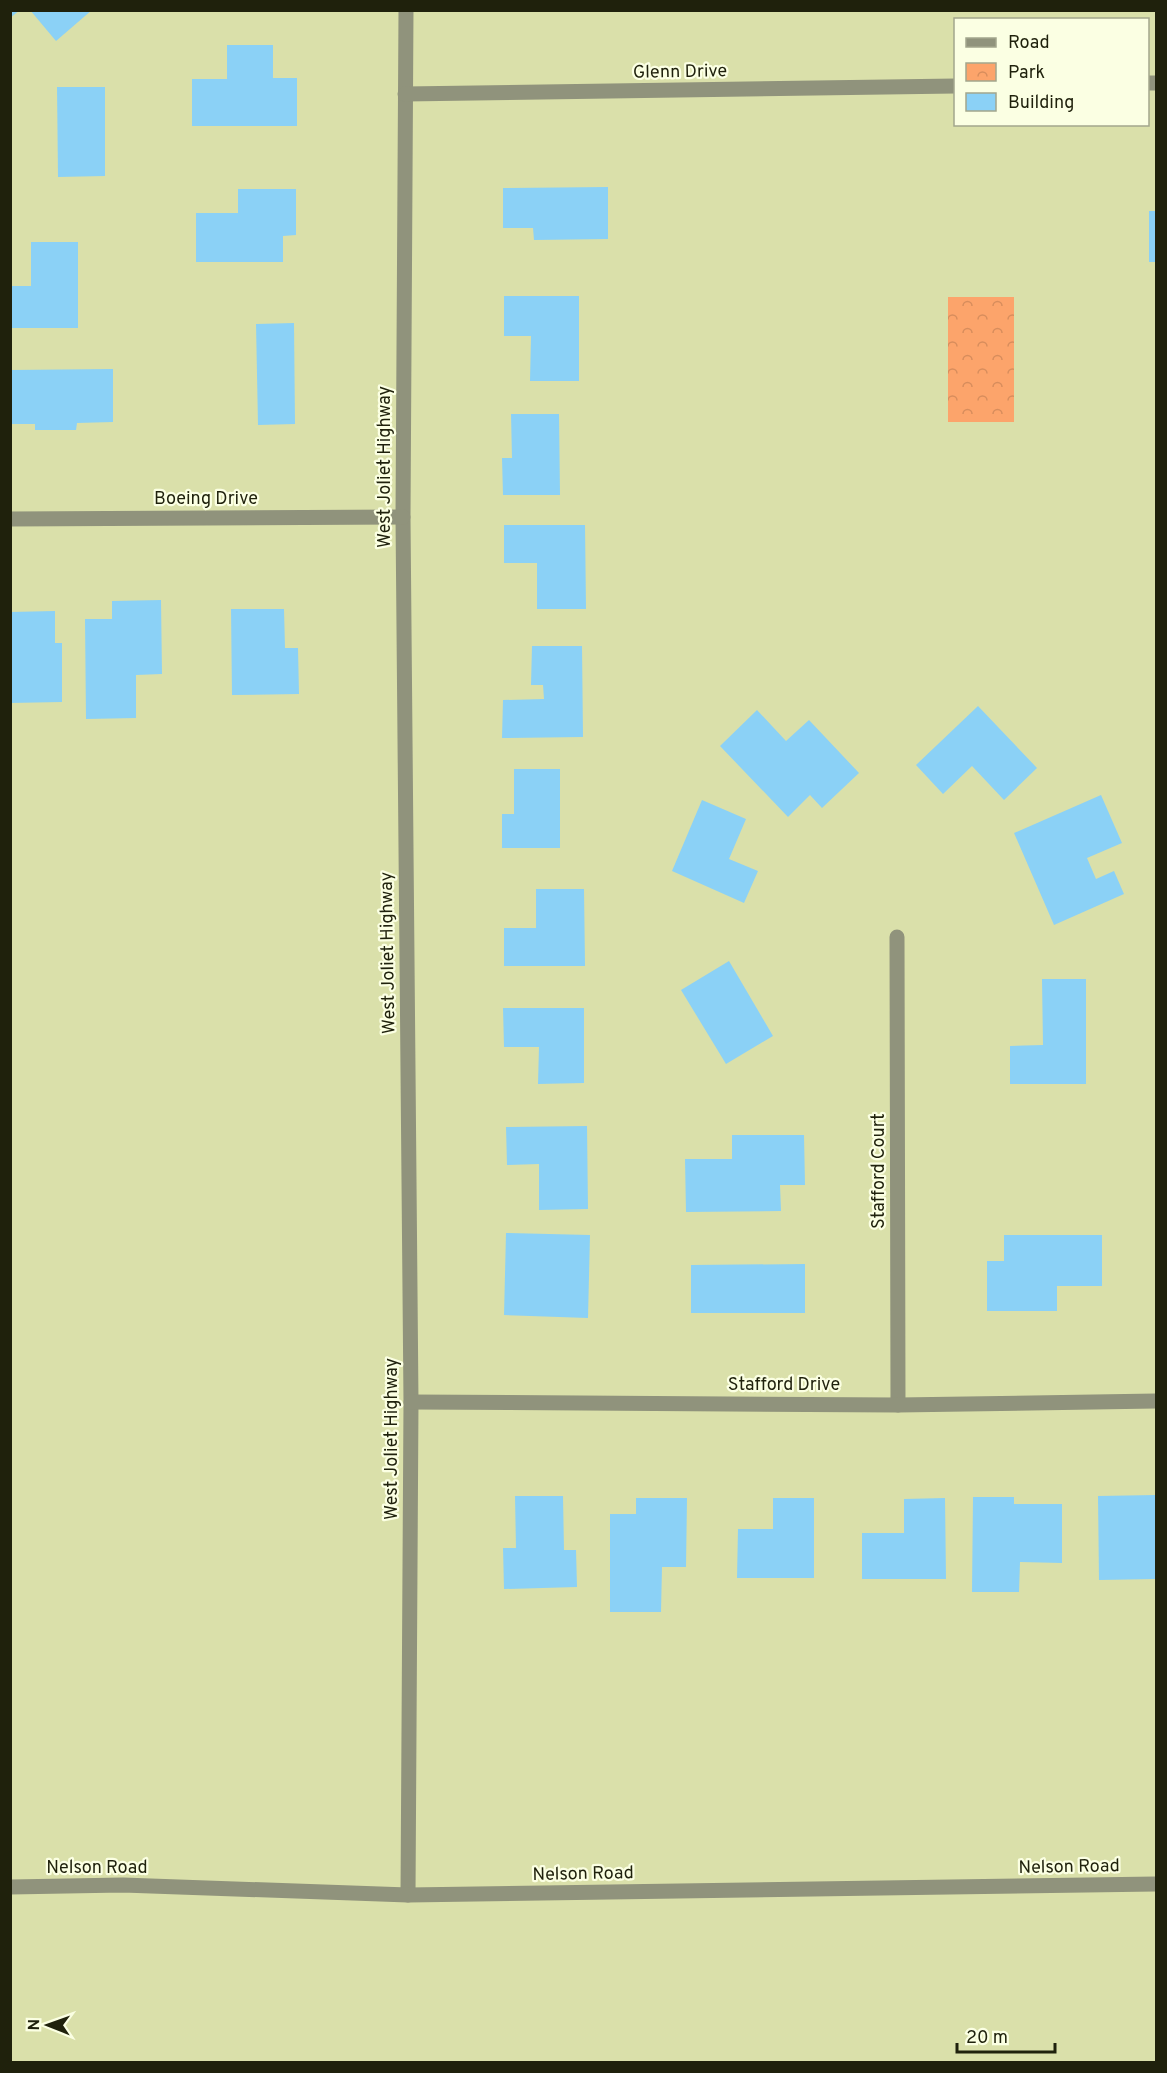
<svg xmlns="http://www.w3.org/2000/svg" width="1167" height="2073" font-family="Overpass,sans-serif">
<style>
.park{fill:url(#park-crowns)}
.building{fill:#8bd1f6}
.lines{fill:none;stroke-linecap:round;stroke-linejoin:round}
.minor{stroke:#90937c;stroke-width:15}
.labels{text-anchor:middle;stroke-width:4.5;stroke-linejoin:round;paint-order:stroke}
.street-label{font-size:18px;fill:#1f210c;stroke:#fbffe3}
</style>
<defs>
<pattern id="park-crowns" width="20" height="18" patternUnits="userSpaceOnUse" patternTransform="scale(1.5)"><rect width="20" height="18" fill="#fca46b"/><path d="M2 6a3 3 0 1 1 6 0M12 15a3 3 0 1 1 6 0" fill="none" stroke="#d88d5c"/></pattern>
</defs>
<rect width="100%" height="100%" fill="#dae0aa"/>
<!-- park -->
<rect class="park" x="948" y="297" width="66" height="125"/>
<!-- building -->
<g class="building">
<polygon points="10,10 20,10 10,18"/>
<polygon points="30,10 92,10 56,41"/>
<polygon points="227,45 273,45 273,78 297,78 297,126 192,126 192,79 227,79"/>
<polygon points="57,87 105,87 105,176 58,177"/>
<polygon points="608,187 608,239 534,240 533,228 503,228 503,188"/>
<polygon points="238,189 296,189 296,235 283,236 283,262 196,262 196,213 238,213"/>
<rect x="1149" y="211" width="7" height="51"/>
<polygon points="31,242 78,242 78,328 10,328 10,286 31,286"/>
<polygon points="504,296 579,296 579,381 530,381 531,336 504,336"/>
<polygon points="294,323 295,424 258,425 256,324"/>
<polygon points="113,369 113,422 77,423 76,430 35,430 35,424 10,424 10,370"/>
<polygon points="511,414 559,414 560,495 503,495 502,458 512,458"/>
<polygon points="504,525 585,525 586,609 537,609 537,563 504,563"/>
<polygon points="161,600 162,674 136,675 136,718 86,719 85,619 112,619 112,601"/>
<polygon points="231,609 284,609 285,648 298,648 299,694 232,695"/>
<polygon points="55,611 55,643 62,643 62,702 10,703 10,612"/>
<polygon points="532,646 582,646 583,737 502,738 503,700 544,699 543,685 531,685"/>
<polygon points="978,706 1037,768 1004,800 972,766 943,794 916,765"/>
<polygon points="757,710 786,741 809,720 859,773 822,808 810,795 788,817 720,746"/>
<polygon points="514,769 560,769 560,848 502,848 502,814 514,814"/>
<polygon points="1101,795 1122,843 1087,858 1096,879 1114,871 1124,894 1054,925 1014,833"/>
<polygon points="702,800 746,819 729,859 758,871 744,903 672,871"/>
<polygon points="536,889 584,889 585,966 504,966 504,928 536,928"/>
<polygon points="729,961 773,1036 726,1064 681,990"/>
<polygon points="1042,979 1086,979 1086,1084 1010,1084 1010,1046 1043,1045"/>
<polygon points="503,1008 584,1008 584,1083 538,1084 539,1047 504,1047"/>
<polygon points="587,1126 588,1209 539,1210 539,1164 507,1165 506,1127"/>
<polygon points="732,1135 804,1135 805,1185 780,1185 781,1211 686,1212 685,1159 732,1159"/>
<polygon points="506,1233 590,1235 588,1318 504,1315"/>
<polygon points="1004,1235 1102,1235 1102,1286 1057,1286 1057,1311 987,1311 987,1261 1004,1261"/>
<polygon points="805,1264 805,1313 691,1313 691,1265"/>
<polygon points="1156,1495 1156,1579 1099,1580 1098,1496"/>
<polygon points="515,1496 563,1496 564,1550 576,1550 577,1587 504,1589 503,1548 516,1548"/>
<polygon points="973,1497 1014,1497 1014,1504 1062,1504 1062,1563 1020,1562 1019,1592 972,1592"/>
<polygon points="636,1498 687,1498 686,1567 662,1567 661,1612 610,1612 610,1514 636,1514"/>
<polygon points="773,1498 814,1498 814,1578 737,1578 738,1529 773,1529"/>
<polygon points="945,1498 946,1579 862,1579 862,1533 904,1533 904,1499"/>
</g>
<g class="lines">
<!-- minor -->
<g class="minor">
<polyline points="406,10 403,517 411,1402 408,1895"/>
<polyline points="1148,83 1156,83"/>
<polyline points="405,94 956,86"/>
<polyline points="10,519 403,517"/>
<polyline points="897,937 898,1405"/>
<polyline points="411,1402 898,1405 1156,1401"/>
<polyline points="10,1887 123,1885 408,1895 1156,1884"/>
</g>
</g>
<g class="labels">
<!-- street labels -->
<g class="street-label">
<text transform="translate(680 71) rotate(-1)" y="6">Glenn Drive</text>
<text transform="translate(384 467) rotate(-90)" y="6">West Joliet Highway</text>
<text x="206" y="504">Boeing Drive</text>
<text transform="translate(387 953) rotate(-91)" y="6">West Joliet Highway</text>
<text transform="translate(878 1171) rotate(-90)" y="6">Stafford Court</text>
<text x="784" y="1390">Stafford Drive</text>
<text transform="translate(391 1439) rotate(-90)" y="6">West Joliet Highway</text>
<text transform="translate(1069 1866) rotate(-1)" y="6">Nelson Road</text>
<text x="97" y="1873">Nelson Road</text>
<text transform="translate(583 1873) rotate(-1)" y="6">Nelson Road</text>
</g>
</g>
<!-- border -->
<rect width="1167" height="2073" fill="none" stroke="#1f210c" stroke-width="24"/>
<!-- legend -->
<rect x="954" y="18" width="195" height="108" fill="#fbffe3" stroke="#a3a68d" stroke-width="1.5"/>
<rect x="966" y="38" width="30" height="9" fill="#90937c" stroke="#a3a68d" stroke-width="1.5"/>
<text x="1008" y="48" font-size="18" fill="#1f210c">Road</text>
<rect x="966" y="63" width="30" height="18" fill="url(#park-crowns)" stroke="#a3a68d" stroke-width="1.5"/>
<text x="1008" y="78" font-size="18" fill="#1f210c">Park</text>
<rect x="966" y="93" width="30" height="18" fill="#8bd1f6" stroke="#a3a68d" stroke-width="1.5"/>
<text x="1008" y="108" font-size="18" fill="#1f210c">Building</text>
<!-- north arrow -->
<g transform="translate(48 2025) rotate(271)" stroke="#fbffe3" stroke-width="4.5" paint-order="stroke">
<path d="M0-4.5L10 22L0 15L-10 22Z" fill="#1f210c"/>
<text y="-9" font-size="16" font-weight="bold" text-anchor="middle" fill="#1f210c">N</text>
</g>
<!-- scale -->
<path d="M957 2043v9h98v-9" fill="none" stroke="#1f210c" stroke-width="3"/>
<text x="966" y="2043" font-size="18" fill="#1f210c" stroke="#fbffe3" stroke-width="4.5" paint-order="stroke">20 m</text>
</svg>
